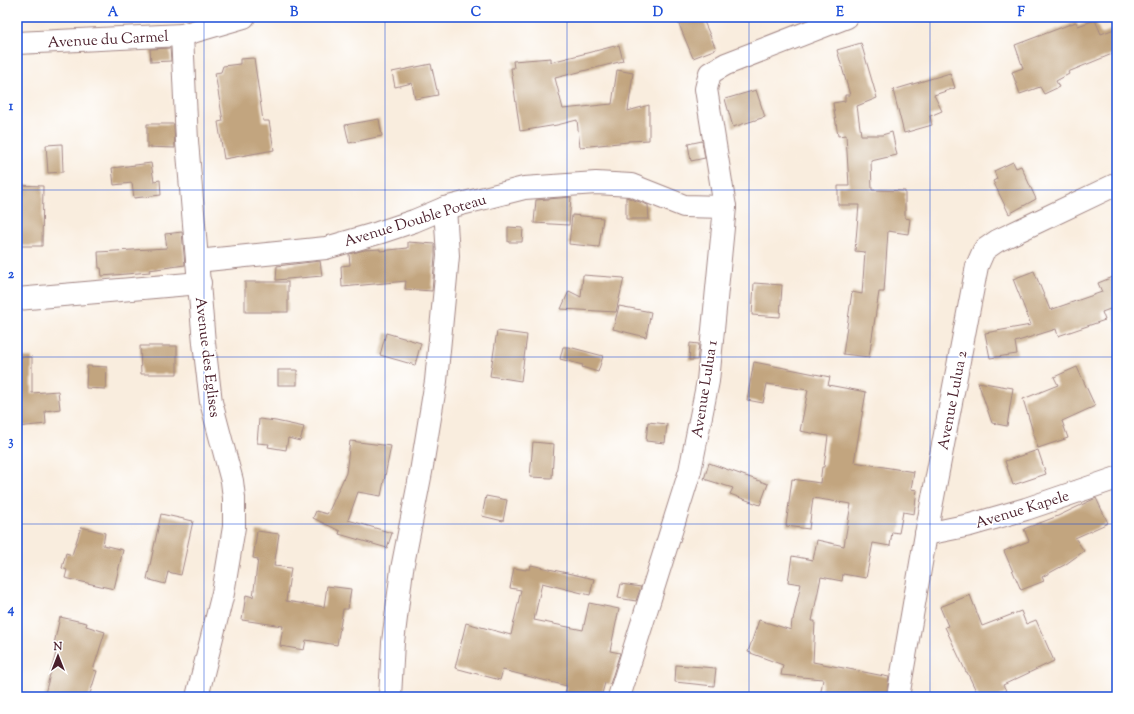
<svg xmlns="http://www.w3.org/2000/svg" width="1134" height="714" font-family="'Sorts Mill Goudy',serif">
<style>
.building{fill:#c2a57f}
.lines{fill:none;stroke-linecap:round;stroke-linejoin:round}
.minor-casing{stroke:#a28684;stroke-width:24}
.minor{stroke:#fff;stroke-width:22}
.grid{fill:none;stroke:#1d4ed8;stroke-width:1;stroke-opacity:0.55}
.labels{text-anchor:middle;stroke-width:3.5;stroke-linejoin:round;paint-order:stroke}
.street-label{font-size:15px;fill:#4a1f2b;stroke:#fff}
.neatline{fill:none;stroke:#1d4ed8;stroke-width:1.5}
.grid-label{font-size:13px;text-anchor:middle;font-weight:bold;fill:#1d4ed8}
</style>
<rect width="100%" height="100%" fill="#fff"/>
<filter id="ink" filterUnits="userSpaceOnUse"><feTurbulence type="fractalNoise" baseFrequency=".025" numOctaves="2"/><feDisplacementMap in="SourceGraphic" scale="8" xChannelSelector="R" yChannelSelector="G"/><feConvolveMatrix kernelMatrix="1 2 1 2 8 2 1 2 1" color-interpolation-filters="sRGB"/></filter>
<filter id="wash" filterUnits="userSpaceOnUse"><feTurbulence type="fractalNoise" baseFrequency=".012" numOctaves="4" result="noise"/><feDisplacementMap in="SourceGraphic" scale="16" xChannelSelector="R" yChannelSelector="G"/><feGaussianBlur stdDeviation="0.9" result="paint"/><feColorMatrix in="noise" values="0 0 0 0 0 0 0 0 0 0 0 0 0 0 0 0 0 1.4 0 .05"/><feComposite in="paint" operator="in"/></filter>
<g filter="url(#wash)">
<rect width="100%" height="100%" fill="#f9edde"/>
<g id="blocks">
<!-- building -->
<g class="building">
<polygon points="676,17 702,17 716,49 693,58"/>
<polygon points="1095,20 1101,34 1117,28 1117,52 1068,72 1069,74 1056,81 1059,87 1044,94 1040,87 1020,94 1012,72 1023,68 1015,45 1076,22 1078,26"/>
<polygon points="861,43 877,98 857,106 861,135 882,135 892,132 897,155 871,161 872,190 905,191 905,218 910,219 908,234 888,231 884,292 879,292 869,357 843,354 852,292 862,294 865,252 855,251 859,205 838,205 838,186 849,186 846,135 838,136 833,103 845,101 845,95 850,95 837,50"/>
<polygon points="619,45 623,61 555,78 563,109 612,104 617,70 633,73 628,111 649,105 649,140 628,141 628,142 580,147 577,120 557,125 520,131 511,68 514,68 513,61 551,58 551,62"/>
<polygon points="170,48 171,61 151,62 150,49"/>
<polygon points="254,58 263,121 269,121 274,150 224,159 218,122 223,121 215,73 221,72 223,66 240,64 240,59"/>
<polygon points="431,64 438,95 415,99 412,83 395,87 392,72"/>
<polygon points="950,73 955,88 934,95 942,111 930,116 932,125 904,133 893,90"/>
<polygon points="756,90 765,117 733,127 725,99"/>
<polygon points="379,119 382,136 349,143 345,125"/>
<polygon points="147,124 174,124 175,148 147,147"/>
<polygon points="702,141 705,158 691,161 688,144"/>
<polygon points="62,144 63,172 48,173 46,145"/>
<polygon points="1013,162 1016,168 1021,166 1036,199 1009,214 993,181 997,179 994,171"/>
<polygon points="151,163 154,181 160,180 161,195 134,198 132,183 114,185 112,168"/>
<polygon points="17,185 43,186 42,246 17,246"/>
<polygon points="571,197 569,225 534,223 536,200"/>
<polygon points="626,197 648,205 649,219 626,219"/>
<polygon points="572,215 603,218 599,247 569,244"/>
<polygon points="508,227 523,228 522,242 508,242"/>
<polygon points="182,232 185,265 149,270 150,272 102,276 101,268 99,268 98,252 167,248 165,234"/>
<polygon points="408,242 435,244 435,256 432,291 405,289 406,281 342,287 341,266 350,265 349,254 364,250 380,249 380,251 408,248"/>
<polygon points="320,261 322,276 276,280 277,266"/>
<polygon points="1034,271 1050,310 1102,292 1098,283 1113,277 1117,287 1117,325 1110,309 1102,312 1105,320 1058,336 1056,329 1015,342 1017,354 990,358 985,333 1031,325 1013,279"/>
<polygon points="583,275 624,278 616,312 561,309 569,291 581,297"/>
<rect x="245" y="282" width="43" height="30"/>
<polygon points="754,283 782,285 780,317 752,315"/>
<polygon points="619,306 651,312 646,337 613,329"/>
<polygon points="497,331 527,335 521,381 490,376"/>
<polygon points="386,333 421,343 415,365 380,355"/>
<polygon points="690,343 699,344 697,360 689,360"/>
<polygon points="140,346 177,346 177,374 141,374"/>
<polygon points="563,347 569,347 603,356 598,372 582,367 583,365 560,359"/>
<polygon points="18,357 32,357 32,393 58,391 60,409 45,411 46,424 17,427"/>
<polygon points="754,362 830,377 828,385 866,392 854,462 914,472 911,489 917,490 914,514 903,512 899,533 892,532 890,546 873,543 866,578 843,574 842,581 821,577 812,621 815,621 813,662 889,677 886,697 820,697 823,679 781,675 783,665 748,652 759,620 791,630 792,620 793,620 801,584 788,582 792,556 813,560 817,540 844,546 851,504 813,498 809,529 786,526 792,479 820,483 822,467 824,467 828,436 800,431 808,390 767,384 763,403 747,400"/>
<polygon points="87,366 107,367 106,389 86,388"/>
<polygon points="1077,367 1095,406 1062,421 1068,438 1038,448 1023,399 1058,385 1054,377"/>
<rect x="278" y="370" width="19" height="15"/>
<polygon points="978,382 1013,388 1007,426 992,423"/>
<polygon points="259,419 276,421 304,427 300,441 288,438 286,450 268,447 269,444 257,443"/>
<polygon points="648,422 667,424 665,443 646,441"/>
<polygon points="350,441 391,446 381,496 358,492 348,520 392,533 387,548 339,534 340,531 313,518 316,511 327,514 330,509 346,473"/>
<polygon points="533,442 554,444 552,478 530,477"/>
<polygon points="1038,450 1046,474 1013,485 1005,461"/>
<polygon points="709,463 768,484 760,505 730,494 733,488 704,479"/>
<polygon points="486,496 507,500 503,521 482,516"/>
<polygon points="1096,498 1108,523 1075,538 1084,551 1066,564 1042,577 1044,581 1021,590 1004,551 1029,541 1024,529 1058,516"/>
<polygon points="161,514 193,521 181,575 168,572 165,584 147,579"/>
<polygon points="81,527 105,533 103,545 123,550 114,589 65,578 67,570 62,568 66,553 72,555"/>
<polygon points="257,531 279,534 274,566 291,568 286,601 324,607 327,586 351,589 348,609 343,609 337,645 306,640 304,650 280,646 283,626 242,620 246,595 253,597 258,559 253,558"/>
<polygon points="531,565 594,579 590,595 542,583 534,620 583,630 589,603 619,609 610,651 620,653 610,684 605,683 601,697 564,697 567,686 503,670 500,680 455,668 466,623 511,635 521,590 510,588 514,568 526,570 526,569 530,569"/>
<polygon points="621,584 641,587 636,601 618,598"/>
<polygon points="970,595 982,626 1021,611 1026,624 1036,620 1054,661 1003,685 1007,692 997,697 979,697 967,672 966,672 945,627 948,626 940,607"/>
<polygon points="60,617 87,623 86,626 105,632 93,670 97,671 89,697 44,697 58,645 54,644"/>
<polygon points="676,665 716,668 714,686 675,682"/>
</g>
</g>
</g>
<g filter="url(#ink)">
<use href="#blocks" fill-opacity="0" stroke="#a28684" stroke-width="1"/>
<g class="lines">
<!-- minor casing -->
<g class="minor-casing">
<g id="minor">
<polyline points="182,35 187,141 204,343 211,402 232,481 234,498 234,527 223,593 197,697"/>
<polyline points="17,43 182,35 244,17"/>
<polyline points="197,261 326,248 378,233 414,221 445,208 524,188 596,183 631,185 684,206 725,207"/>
<polyline points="17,299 200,283"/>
<polyline points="926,534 970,525 1026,509 1117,478"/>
<polyline points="390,697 393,642 402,569 421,472 436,381 448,256 445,208"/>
<polyline points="619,697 690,471 708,381 725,207 706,89 710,73 726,64 847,17"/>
<polyline points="898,697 926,534 977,266 984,250 997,241 1117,184"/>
</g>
</g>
<!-- minor -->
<use href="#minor" class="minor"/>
</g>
</g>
<!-- grid -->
<path class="grid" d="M204,17V697M385,17V697M567,17V697M749,17V697M930,17V697M17,190H1117M17,357H1117M17,524H1117"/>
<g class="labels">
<!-- street labels -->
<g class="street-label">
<text transform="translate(108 39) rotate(-3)" y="5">Avenue du Carmel</text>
<text transform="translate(415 220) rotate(-17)" y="5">Avenue Double Poteau</text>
<text transform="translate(208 357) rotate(83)" y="5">Avenue des Eglises</text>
<text transform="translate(704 389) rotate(-81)" y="5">Avenue Lulua 1</text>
<text transform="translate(952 400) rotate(-79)" y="5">Avenue Lulua 2</text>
<text transform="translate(1022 509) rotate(-17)" y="5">Avenue Kapele</text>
</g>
</g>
<!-- margin -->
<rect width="1134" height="714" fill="none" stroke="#fff" stroke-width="44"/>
<!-- north arrow -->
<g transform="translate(58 656)" stroke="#ffffff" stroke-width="3" paint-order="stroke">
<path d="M0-3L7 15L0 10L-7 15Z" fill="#4a1f2b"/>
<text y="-6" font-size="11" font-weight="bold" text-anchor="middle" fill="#4a1f2b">N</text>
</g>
<rect x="22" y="22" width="1090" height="670" class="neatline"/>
<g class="grid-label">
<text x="113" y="16">A</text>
<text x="294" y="16">B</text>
<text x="476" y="16">C</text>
<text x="658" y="16">D</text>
<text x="840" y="16">E</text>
<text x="1021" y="16">F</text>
<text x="11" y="110">1</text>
<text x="11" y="278">2</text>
<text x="11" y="445">3</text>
<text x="11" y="613">4</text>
</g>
</svg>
